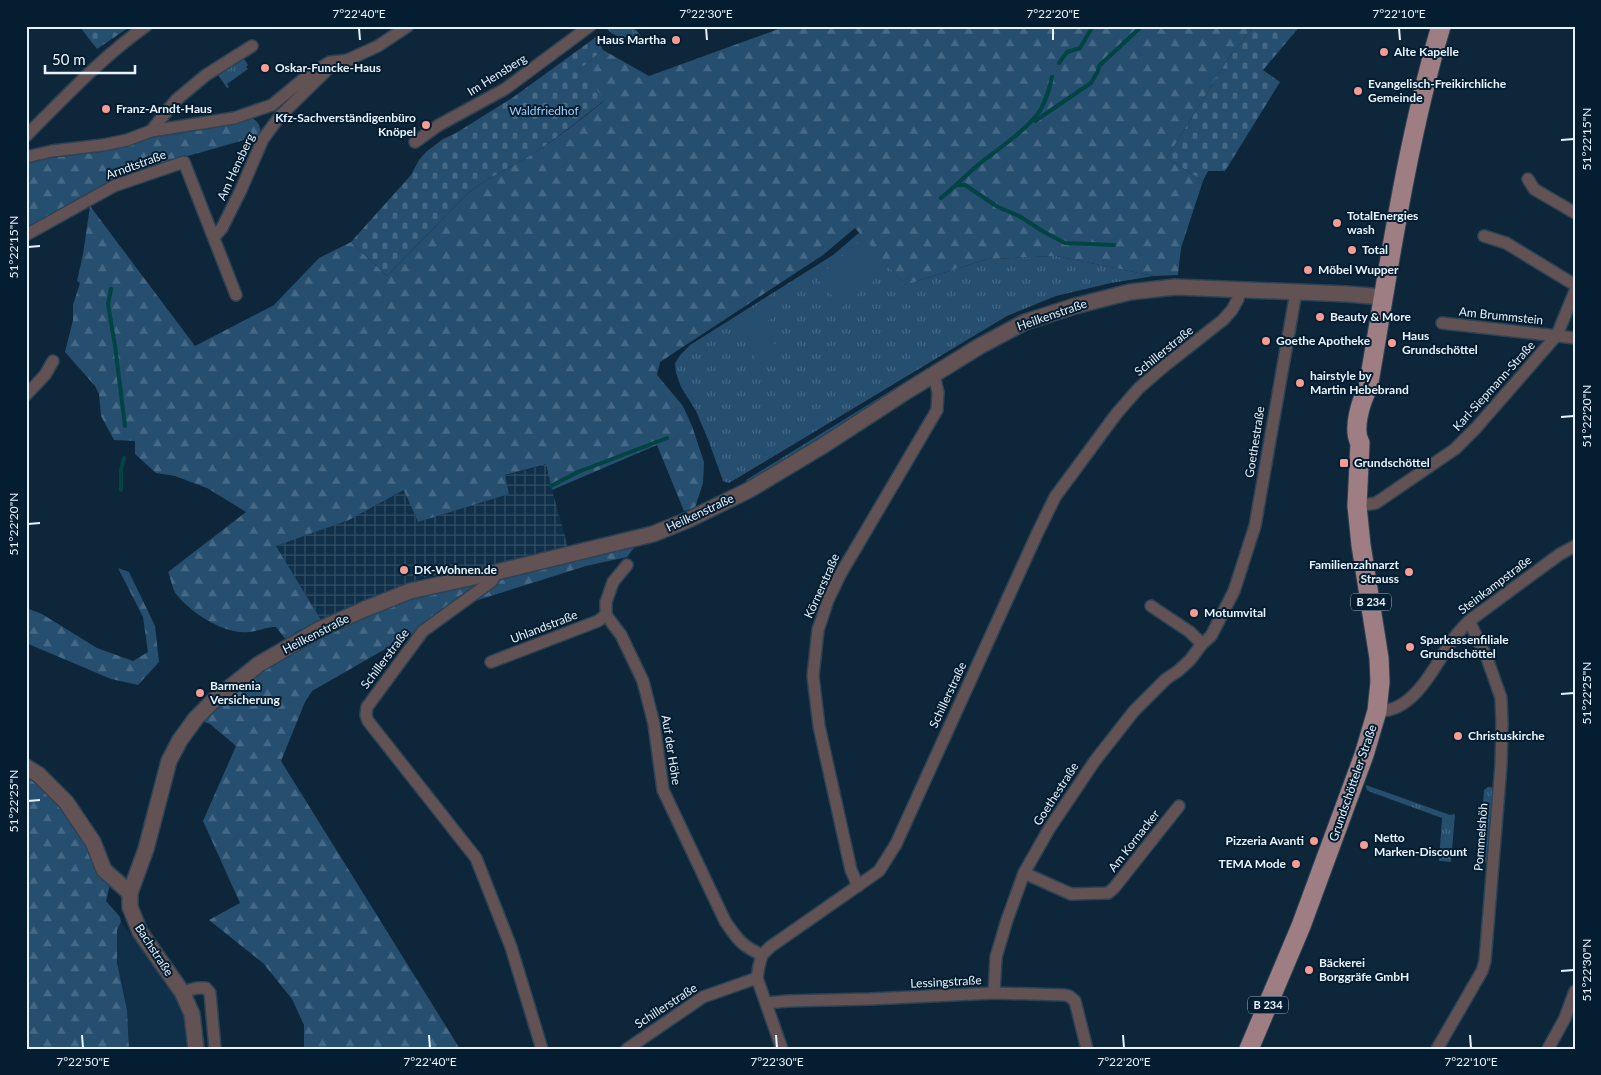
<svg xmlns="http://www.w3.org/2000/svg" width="1601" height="1075" font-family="Lato,sans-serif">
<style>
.built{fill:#102f48}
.industrial{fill:url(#industrial-grid)}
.grass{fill:url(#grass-tufts)}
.forest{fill:url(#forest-firs)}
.cemetery{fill:url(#cemetery-stones)}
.pitch{fill:#254e6f}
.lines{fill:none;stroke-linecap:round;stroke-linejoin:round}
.stream{stroke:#024343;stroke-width:4}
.minor-casing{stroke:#2c4355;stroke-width:14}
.tertiary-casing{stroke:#2c4355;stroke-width:18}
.primary-casing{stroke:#2c4355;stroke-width:21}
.minor{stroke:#625253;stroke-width:11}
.tertiary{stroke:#625253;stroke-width:15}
.primary{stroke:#9e7e82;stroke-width:19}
.ticks{fill:none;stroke:#e7f3fe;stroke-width:2}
.poi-dot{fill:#f59c95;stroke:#051d30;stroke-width:2}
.labels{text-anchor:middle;stroke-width:4;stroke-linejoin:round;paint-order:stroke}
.shield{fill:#051d30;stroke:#a3b3c0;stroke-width:1}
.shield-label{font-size:11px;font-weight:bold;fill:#e7f3fe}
.poi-label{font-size:12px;font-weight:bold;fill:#e7f3fe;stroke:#051d30;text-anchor:start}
.street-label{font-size:12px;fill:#e7f3fe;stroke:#051d30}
.park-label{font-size:12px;fill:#9dccf5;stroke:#051d30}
.neatline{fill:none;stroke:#e7f3fe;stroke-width:2}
.ticks-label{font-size:12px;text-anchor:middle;fill:#e7f3fe}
</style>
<defs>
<pattern id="industrial-grid" width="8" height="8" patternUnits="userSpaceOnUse" patternTransform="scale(1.25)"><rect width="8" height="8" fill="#102f48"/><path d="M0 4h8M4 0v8" fill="none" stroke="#334e63"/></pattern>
<pattern id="grass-tufts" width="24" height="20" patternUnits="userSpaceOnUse" patternTransform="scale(1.25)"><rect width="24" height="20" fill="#254e6f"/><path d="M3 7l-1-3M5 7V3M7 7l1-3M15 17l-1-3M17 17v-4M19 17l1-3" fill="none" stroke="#456885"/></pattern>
<pattern id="forest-firs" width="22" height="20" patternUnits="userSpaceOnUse" patternTransform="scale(1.25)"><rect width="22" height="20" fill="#254e6f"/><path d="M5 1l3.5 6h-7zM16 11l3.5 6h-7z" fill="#456885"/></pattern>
<pattern id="cemetery-stones" width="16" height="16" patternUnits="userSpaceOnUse" patternTransform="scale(1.25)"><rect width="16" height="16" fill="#254e6f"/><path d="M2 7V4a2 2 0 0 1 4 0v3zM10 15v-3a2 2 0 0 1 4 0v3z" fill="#456885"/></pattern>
</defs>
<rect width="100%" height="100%" fill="#0e263a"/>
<!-- built -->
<polygon class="built" points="121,922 179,998 187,1020 192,1049 129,1049 127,1010 117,963 117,930"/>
<!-- industrial -->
<polygon class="industrial" points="547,464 552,490 568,547 497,564 422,578 363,601 321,620 276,546 349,520 405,490 418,522 509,494 504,476"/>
<!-- grass -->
<g class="grass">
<path d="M605,26C624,26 633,21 643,40L642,42C630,39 612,38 605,26Z"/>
<polygon points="244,59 248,65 246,67 248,69 227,84 229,87 227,88 218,75"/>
<polygon points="860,232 905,285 987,259 1056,256 1154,276 1111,283 1056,296 1007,316 729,483 723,481 709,442 696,411 681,387 676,373 675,363 681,354 690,345 833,255"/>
<polygon points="900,385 903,388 833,432 748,483 746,480"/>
<polygon points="1366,785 1450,815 1455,814 1451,862 1439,861 1442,818 1368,791 1366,788"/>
<polygon points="1488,787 1496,788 1490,863 1478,863 1484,790"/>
</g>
<!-- forest -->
<g class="forest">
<path d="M787,26H1254L1226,62L1167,158L1203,181L1181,248L1178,275L1154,276L1056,256L987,259L905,285L855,228L823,255L660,362L657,375L683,406L692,426L704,462L703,483L695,508L684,511L657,445L552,490L546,464L505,475L509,494L418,522L404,490L349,520L276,546L321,620L296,632L287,641L276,627C266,627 259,631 249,632C225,635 191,613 176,594C172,588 171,579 168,572L246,512L207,488L175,476L156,473L135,454V441L114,440L101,416L99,394L95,386L65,352L73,320V305L80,283L77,281L83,254L90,206L195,346L274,305L319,258L351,242L387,276L467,194C485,179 506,170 526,158C554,141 579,121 604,101L580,69L603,50L649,76Z"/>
<path d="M250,117C258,121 260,125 261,134L255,137L149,167L108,184L26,230V162L53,156L124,146L161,134Z"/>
<polygon points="631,547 634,548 627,557 586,566 462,605 312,691 305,702 281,761 460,1049 304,1049 304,1025 292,999 263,963 209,920 240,903 203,821 236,746 210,724 202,721 261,670 301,646 407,598"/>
<polygon points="118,568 129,572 155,626 159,662 138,685 111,679 26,643 26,608 42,614 97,648 133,661 148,652 143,617"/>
<path d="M26,775C66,799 87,846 110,885L106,901L120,917L121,922L117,930V963L127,1010L129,1049H26Z"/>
</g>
<!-- cemetery -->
<g class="cemetery">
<polygon points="79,26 131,26 97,49"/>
<polygon points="1254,26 1300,26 1263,70 1280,82 1225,171 1208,171 1203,181 1167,158 1226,62"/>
<path d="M596,37L603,50L580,69L605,100C579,120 554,141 526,158C506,170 485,179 467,194L387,276L351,242L411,175L419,160L426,152L443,139L456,133L515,96Z"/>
</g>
<!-- pitch -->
<g class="pitch">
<polygon points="864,238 889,267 842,307 817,278"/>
<polygon points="764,301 774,317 763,324 780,353 759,365 732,321"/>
</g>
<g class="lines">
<!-- stream -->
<g class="stream">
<polyline points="1059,63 1067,52 1080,48 1093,26"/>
<polyline points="1035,121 1091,83 1098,71 1099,66 1142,26"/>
<polyline points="958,185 965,185 998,207 1019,216 1044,232 1065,243 1114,245"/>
<path d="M941,198C954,188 966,175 979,164C998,149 1020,135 1036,116C1045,106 1049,90 1052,77"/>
<polyline points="111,289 108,304 115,346 125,426"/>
<polyline points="551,486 578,472 667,438"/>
<polyline points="121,490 121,470 124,458"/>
</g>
<!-- minor casing -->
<g class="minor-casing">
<g id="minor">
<polyline points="343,62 378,46 408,26"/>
<polyline points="151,131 176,100 206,75 252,46"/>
<path d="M26,136C65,97 102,57 146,26"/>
<polyline points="415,142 439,125 505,89 590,26"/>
<polyline points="26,157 52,151 103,145 127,140 151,131 234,118 272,105 306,77 330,62 350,60"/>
<polyline points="1528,179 1534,189 1575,213"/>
<polyline points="26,235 114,186 184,162 236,295"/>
<polyline points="1484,236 1506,243 1575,285"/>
<polyline points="214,237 222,228 240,192 263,139 280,116 326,71"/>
<polyline points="1442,323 1575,338"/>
<polyline points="26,395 45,375 53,361"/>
<polyline points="1357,506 1376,503 1455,449 1476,428 1557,335 1575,291"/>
<path d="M627,565L613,582L606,602V615L621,635L643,681L654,724L663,790L725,921C737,939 742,946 762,955"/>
<polyline points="497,572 492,581 423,631 367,707 366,715 368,721 476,858 511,947 542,1049"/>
<polyline points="1151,606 1190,632 1202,644"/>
<polyline points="491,662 598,621 606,615"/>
<path d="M1377,711C1412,713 1433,670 1449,645C1455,636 1462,628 1469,621L1560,554L1575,546"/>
<polyline points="1024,873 1071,894 1108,893 1114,888 1179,806"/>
<polyline points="858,886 851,870 819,726 813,676 818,630 828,600 840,575 937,410 938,393 934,374"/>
<polyline points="182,992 197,988 206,988 210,993 215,1049"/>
<polyline points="994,993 996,957 1007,920 1024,873 1049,829 1094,762 1134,711 1166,679 1178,671 1190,660 1202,644 1211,636 1234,591 1255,526 1296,292"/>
<polyline points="767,1003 787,1001 870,999 994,993 1065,995 1069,996 1075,1001 1087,1049"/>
<polyline points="627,1049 703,997 757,978"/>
<polyline points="782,1049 757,978 759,966 762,955 770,947 879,871 896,844 1037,534 1055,497 1117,413 1139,388 1162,368 1223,320 1232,310 1238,299 1240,290"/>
<polyline points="1437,1049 1482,971 1485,961 1501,765 1502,724 1501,698 1487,658 1469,621"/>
<polyline points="1548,1049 1565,1018 1575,991"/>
</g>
</g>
<!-- tertiary casing -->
<g class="tertiary-casing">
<g id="tertiary">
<polyline points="26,767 39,775 66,802 93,842 104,870 130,893"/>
<polyline points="196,1049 192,1014 182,992 140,932 130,907 130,893 146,849 169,761 180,740 196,718 213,701 259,664 320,629 365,609 410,591 497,572 653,534 690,519 749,490 824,445 907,391 980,346 1025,322 1075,306 1130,292 1175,287 1347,294 1384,297"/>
</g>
</g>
<!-- primary casing -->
<g class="primary-casing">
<path id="primary" d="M1249,1049L1301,926L1364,755L1377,711L1380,682L1379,658L1361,545L1357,506L1360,443C1352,429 1361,401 1368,388C1389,267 1406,145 1441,26"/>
</g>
<!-- minor -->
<use href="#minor" class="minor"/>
<!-- tertiary -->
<use href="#tertiary" class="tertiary"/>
<!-- primary -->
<use href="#primary" class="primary"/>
</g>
<!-- ticks -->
<path class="ticks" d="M359,28L360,40M706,28L707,40M1053,28V40M1399,28L1400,40M1561,140L1574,139M28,247L40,246M1561,417L1574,416M28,524L40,523M1561,694L1574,693M28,801L40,800M1561,971L1574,970M82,1035L83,1048M429,1035L430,1048M776,1035L777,1048M1123,1035L1124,1048M1470,1035L1471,1048"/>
<!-- markers -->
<g class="poi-dot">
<circle cx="676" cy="40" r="5"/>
<circle cx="1384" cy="52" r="5"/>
<circle cx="265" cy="68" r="5"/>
<circle cx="1358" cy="91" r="5"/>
<circle cx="106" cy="109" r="5"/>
<circle cx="426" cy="125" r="5"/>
<circle cx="1337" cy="223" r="5"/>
<circle cx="1352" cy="250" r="5"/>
<circle cx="1308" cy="270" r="5"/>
<circle cx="1320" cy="317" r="5"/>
<circle cx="1266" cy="341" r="5"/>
<circle cx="1392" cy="343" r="5"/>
<circle cx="1300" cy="383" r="5"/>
<rect x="1339" y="458" width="10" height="10" rx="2.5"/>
<circle cx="404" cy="570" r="5"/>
<circle cx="1409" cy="572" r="5"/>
<circle cx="1194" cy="613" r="5"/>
<circle cx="1410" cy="647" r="5"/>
<circle cx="200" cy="693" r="5"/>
<circle cx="1458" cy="736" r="5"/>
<circle cx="1314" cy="841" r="5"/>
<circle cx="1364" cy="845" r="5"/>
<circle cx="1296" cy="864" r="5"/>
<circle cx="1309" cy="970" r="5"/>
</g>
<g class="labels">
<!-- shield labels -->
<g class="shield">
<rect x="1351" y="593.5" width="40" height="17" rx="4"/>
<rect x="1248" y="996.5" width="40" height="17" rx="4"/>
</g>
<g class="shield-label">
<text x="1371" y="606">B 234</text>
<text x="1268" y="1009">B 234</text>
</g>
<!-- poi labels -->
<g class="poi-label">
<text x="666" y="44" text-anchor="end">Haus Martha</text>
<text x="1394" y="56">Alte Kapelle</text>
<text x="275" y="72">Oskar-Funcke-Haus</text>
<text x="1368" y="88">Evangelisch-Freikirchliche<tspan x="1368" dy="14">Gemeinde</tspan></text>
<text x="116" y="113">Franz-Arndt-Haus</text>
<text x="416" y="122" text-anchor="end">Kfz-Sachverständigenbüro<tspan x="416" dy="14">Knöpel</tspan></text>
<text x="1347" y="220">TotalEnergies<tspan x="1347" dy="14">wash</tspan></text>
<text x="1362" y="254">Total</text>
<text x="1318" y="274">Möbel Wupper</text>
<text x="1330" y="321">Beauty &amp; More</text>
<text x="1402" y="340">Haus<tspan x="1402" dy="14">Grundschöttel</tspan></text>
<text x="1276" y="345">Goethe Apotheke</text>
<text x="1310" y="380">hairstyle by<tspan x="1310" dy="14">Martin Hebebrand</tspan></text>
<text x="1354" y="467">Grundschöttel</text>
<text x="1399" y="569" text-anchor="end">Familienzahnarzt<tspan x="1399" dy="14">Strauss</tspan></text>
<text x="414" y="574">DK-Wohnen.de</text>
<text x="1204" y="617">Motumvital</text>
<text x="1420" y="644">Sparkassenfiliale<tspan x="1420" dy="14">Grundschöttel</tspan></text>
<text x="210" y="690">Barmenia<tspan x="210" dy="14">Versicherung</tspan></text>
<text x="1468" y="740">Christuskirche</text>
<text x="1374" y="842">Netto<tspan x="1374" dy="14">Marken-Discount</tspan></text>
<text x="1304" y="845" text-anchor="end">Pizzeria Avanti</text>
<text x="1286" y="868" text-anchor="end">TEMA Mode</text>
<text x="1319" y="967">Bäckerei<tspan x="1319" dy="14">Borggräfe GmbH</tspan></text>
</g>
<!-- street labels -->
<g class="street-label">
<text transform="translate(497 75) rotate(-32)" y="4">Im Hensberg</text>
<text transform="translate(136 165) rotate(-20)" y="4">Arndtstraße</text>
<text transform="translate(236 167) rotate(-65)" y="4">Am Hensberg</text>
<text transform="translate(1052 315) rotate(-19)" y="4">Heilkenstraße</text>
<text transform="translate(1501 316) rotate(6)" y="4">Am Brummstein</text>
<text transform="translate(1164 351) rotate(-39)" y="4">Schillerstraße</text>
<text transform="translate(1494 386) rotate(-48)" y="4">Karl-Siepmann-Straße</text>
<text transform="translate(1255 442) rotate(-81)" y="4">Goethestraße</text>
<text transform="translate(700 513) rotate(-25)" y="4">Heilkenstraße</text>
<text transform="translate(1495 585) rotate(-37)" y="4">Steinkampstraße</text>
<text transform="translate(822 586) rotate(-66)" y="4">Körnerstraße</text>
<text transform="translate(544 627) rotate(-21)" y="4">Uhlandstraße</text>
<text transform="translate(316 634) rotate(-27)" y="4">Heilkenstraße</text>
<text transform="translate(385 659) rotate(-53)" y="4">Schillerstraße</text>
<text transform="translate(948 695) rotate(-65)" y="4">Schillerstraße</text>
<text transform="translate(671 750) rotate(81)" y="4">Auf der Höhe</text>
<text transform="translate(1353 783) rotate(-71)" y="4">Grundschötteler Straße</text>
<text transform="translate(1056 794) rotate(-57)" y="4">Goethestraße</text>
<text transform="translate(1481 837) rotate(-86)" y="4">Pommelshöh</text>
<text transform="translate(1134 841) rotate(-52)" y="4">Am Kornacker</text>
<text transform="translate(154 950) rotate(57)" y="4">Bachstraße</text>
<text transform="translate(946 982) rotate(-3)" y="4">Lessingstraße</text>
<text transform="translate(666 1006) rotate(-33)" y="4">Schillerstraße</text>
</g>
<!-- park labels -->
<g class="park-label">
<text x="544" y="115">Waldfriedhof</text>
</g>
</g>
<!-- border -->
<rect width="1601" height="1075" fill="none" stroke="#051d30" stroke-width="55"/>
<!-- scale -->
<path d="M45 65v8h90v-8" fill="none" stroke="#e7f3fe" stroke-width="2.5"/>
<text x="52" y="65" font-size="15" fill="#e7f3fe" stroke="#051d30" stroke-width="4" paint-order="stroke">50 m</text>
<rect x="28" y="28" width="1546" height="1020" class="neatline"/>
<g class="ticks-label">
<text x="359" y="18">7°22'40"E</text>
<text x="706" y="18">7°22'30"E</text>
<text x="1053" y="18">7°22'20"E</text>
<text x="1399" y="18">7°22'10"E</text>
<text transform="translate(1587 139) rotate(-90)" y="4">51°22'15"N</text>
<text transform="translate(14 247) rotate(-90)" y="4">51°22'15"N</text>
<text transform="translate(1587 416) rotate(-90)" y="4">51°22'20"N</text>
<text transform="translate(14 524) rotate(-90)" y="4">51°22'20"N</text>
<text transform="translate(1587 693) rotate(-90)" y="4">51°22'25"N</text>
<text transform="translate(14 801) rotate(-90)" y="4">51°22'25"N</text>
<text transform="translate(1587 970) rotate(-90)" y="4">51°22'30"N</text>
<text x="83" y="1066">7°22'50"E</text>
<text x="430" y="1066">7°22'40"E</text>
<text x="777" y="1066">7°22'30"E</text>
<text x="1124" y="1066">7°22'20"E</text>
<text x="1471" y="1066">7°22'10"E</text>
</g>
</svg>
